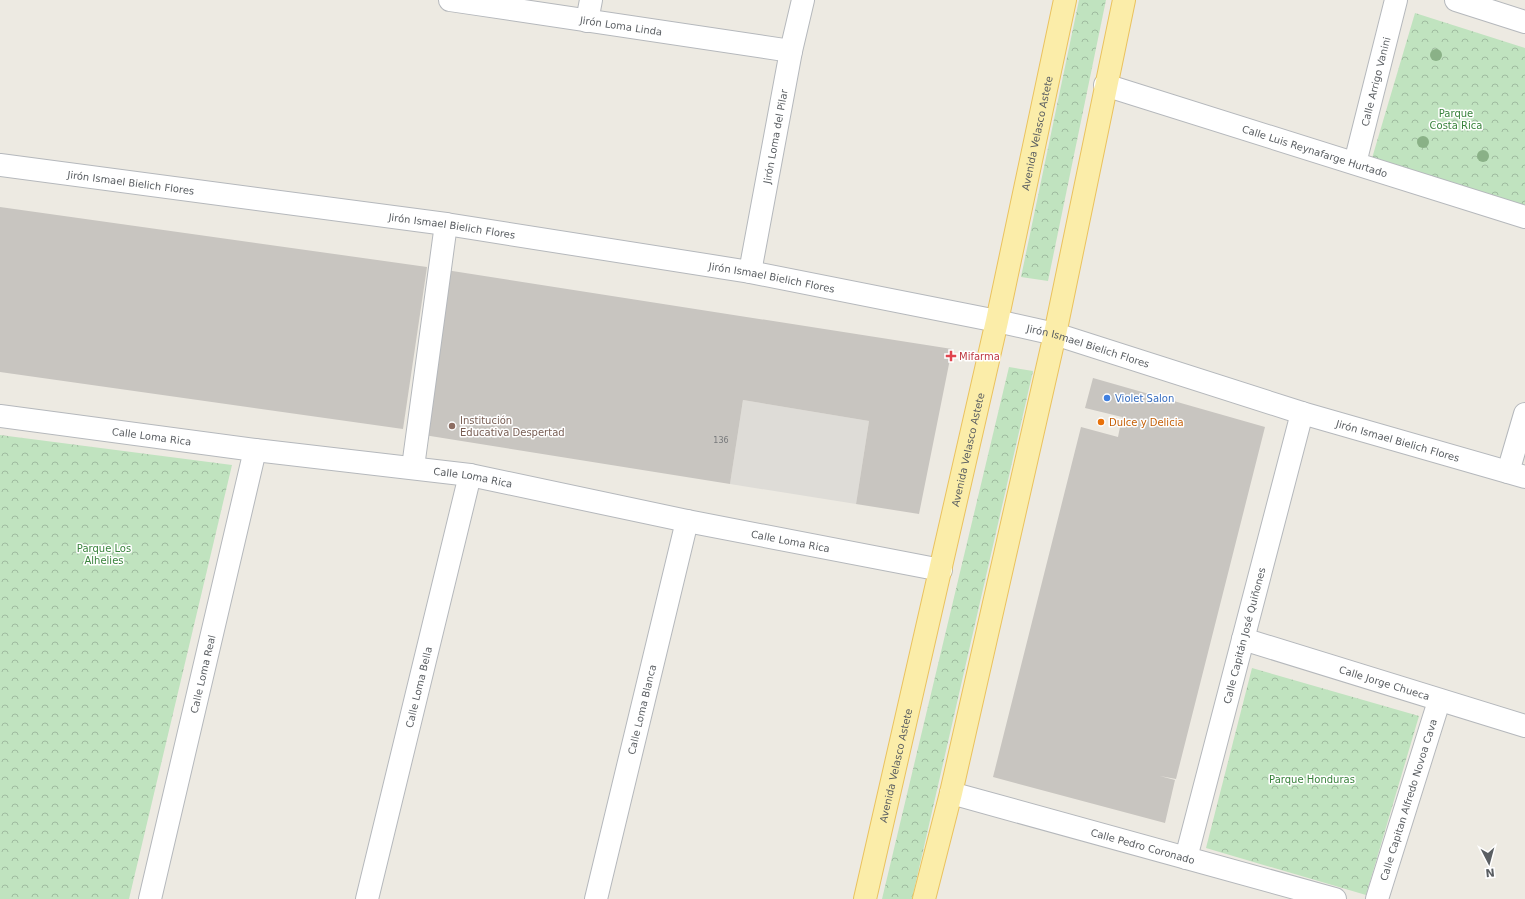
<svg xmlns="http://www.w3.org/2000/svg" width="1525" height="899" font-family="'DejaVu Sans',sans-serif">
<style>
.industrial{fill:#dedcd7}
.park{fill:url(#park-crowns)}
.building{fill:#c8c5c0}
.lines{fill:none;stroke-linecap:round;stroke-linejoin:round}
.minor-casing{stroke:#b5b8bc;stroke-width:24}
.major-casing{stroke:#eac25e;stroke-width:24}
.minor{stroke:#fff;stroke-width:22}
.major{stroke:#fbeda9;stroke-width:22}
.tree{fill:#8ab187}
.health-dot{fill:#e0444e;stroke:#fff;stroke-width:1.5}
.shop-dot{fill:#3f7fe0;stroke:#fff;stroke-width:1.5}
.food-dot{fill:#e8710a;stroke:#fff;stroke-width:1.5}
.education-dot{fill:#8d6e63;stroke:#fff;stroke-width:1.5}
.labels{text-anchor:middle;stroke-width:3;stroke-linejoin:round;paint-order:stroke}
.number-label{font-size:8px;fill:#76787a}
.street-label{font-size:10px;fill:#5a5e62;stroke:#fff}
.park-label{font-size:10px;fill:#39833c;stroke:#fff}
.health-label{font-size:10px;fill:#be3a42;stroke:#fff;text-anchor:start}
.shop-label{font-size:10px;fill:#366cbe;stroke:#fff;text-anchor:start}
.education-label{font-size:10px;fill:#785e54;stroke:#fff;text-anchor:start}
.food-label{font-size:10px;fill:#c56008;stroke:#fff;text-anchor:start}
</style>
<defs>
<pattern id="park-crowns" width="20" height="18" patternUnits="userSpaceOnUse"><rect width="20" height="18" fill="#c0e3bf"/><path d="M2 6a3 3 0 1 1 6 0M12 15a3 3 0 1 1 6 0" fill="none" stroke="#9fbb9f"/></pattern>
</defs>
<rect width="100%" height="100%" fill="#edeae2"/>
<!-- industrial -->
<polygon class="industrial" points="743,400 869,421 856,504 730,484"/>
<!-- park -->
<g class="park">
<polygon points="1079,0 1106,0 1048,281 1021,277"/>
<polygon points="1415,13 1525,48 1525,215 1370,165"/>
<polygon points="1009,367 1033,371 912,899 882,899"/>
<polygon points="0,435 232,465 129,899 0,899"/>
<polygon points="1252,668 1419,716 1366,895 1206,848"/>
</g>
<!-- building -->
<g class="building">
<polygon points="0,207 427,267 403,429 0,372"/>
<polygon points="446,270 952,349 919,514 856,504 869,421 743,400 730,484 424,435"/>
<polygon points="1093,378 1265,427 1176,779 1160,776 1175,780 1165,823 993,777 1081,427 1118,437 1122,417 1085,408"/>
</g>
<g class="lines">
<!-- minor casing -->
<g class="minor-casing">
<g id="minor">
<path id="s1" d="M450,0L791,51"/>
<polyline points="1456,0 1525,22"/>
<polyline points="587,21 591,0"/>
<path id="s2" d="M1105,85L1525,217"/>
<path id="s3" d="M1355,163L1396,0"/>
<path id="s4" d="M0,165L446,224L750,272L997,321L1055,334L1302,413L1525,477"/>
<path id="s5" d="M750,272L791,51L803,0"/>
<path id="s6" d="M0,416L255,450L470,475L687,521L941,570"/>
<polyline points="413,467 446,224"/>
<polyline points="1508,472 1525,414"/>
<path id="s7" d="M1243,639L1525,726"/>
<path id="s8" d="M951,793L1335,899"/>
<path id="s9" d="M1186,858L1302,413"/>
<path id="s10" d="M150,899L255,450"/>
<path id="s11" d="M367,899L470,475"/>
<path id="s12" d="M596,899L687,521"/>
<path id="s13" d="M1377,899L1439,701"/>
</g>
</g>
<!-- major casing -->
<g class="major-casing">
<g id="major">
<path id="s14" d="M865,899L997,321L1065,0"/>
<polyline points="924,899 951,793 1055,334 1124,0"/>
</g>
</g>
<!-- minor -->
<use href="#minor" class="minor"/>
<!-- major -->
<use href="#major" class="major"/>
</g>
<!-- trees -->
<g class="tree">
<circle cx="1436" cy="55" r="6"/>
<circle cx="1423" cy="142" r="6"/>
<circle cx="1483" cy="156" r="6"/>
</g>
<!-- markers -->
<path class="health-dot" d="M949 350h4v4h4v4h-4v4h-4v-4h-4v-4h4z"/>
<circle class="shop-dot" cx="1107" cy="398" r="4"/>
<circle class="food-dot" cx="1101" cy="422" r="4"/>
<circle class="education-dot" cx="452" cy="426" r="4"/>
<g class="labels">
<!-- number labels -->
<g class="number-label">
<text x="721" y="443">136</text>
</g>
<!-- street labels -->
<g class="street-label">
<text dy="4" stroke="none"><textPath href="#s1" startOffset="173">Jirón Loma Linda</textPath></text>
<text dy="4" stroke="none"><textPath href="#s3" startOffset="84">Calle Arrigo Vanini</textPath></text>
<text dy="4" stroke="none"><textPath href="#s14" startOffset="785">Avenida Velasco Astete</textPath></text>
<text dy="4" stroke="none"><textPath href="#s5" startOffset="138">Jirón Loma del Pilar</textPath></text>
<text dy="4" stroke="none"><textPath href="#s2" startOffset="220">Calle Luis Reynafarge Hurtado</textPath></text>
<text dy="4" stroke="none"><textPath href="#s4" startOffset="132">Jirón Ismael Bielich Flores</textPath></text>
<text dy="4" stroke="none"><textPath href="#s4" startOffset="456">Jirón Ismael Bielich Flores</textPath></text>
<text dy="4" stroke="none"><textPath href="#s4" startOffset="780">Jirón Ismael Bielich Flores</textPath></text>
<text dy="4" stroke="none"><textPath href="#s4" startOffset="1104">Jirón Ismael Bielich Flores</textPath></text>
<text dy="4" stroke="none"><textPath href="#s6" startOffset="153">Calle Loma Rica</textPath></text>
<text dy="4" stroke="none"><textPath href="#s4" startOffset="1428">Jirón Ismael Bielich Flores</textPath></text>
<text dy="4" stroke="none"><textPath href="#s14" startOffset="461">Avenida Velasco Astete</textPath></text>
<text dy="4" stroke="none"><textPath href="#s6" startOffset="477">Calle Loma Rica</textPath></text>
<text dy="4" stroke="none"><textPath href="#s6" startOffset="801">Calle Loma Rica</textPath></text>
<text dy="4" stroke="none"><textPath href="#s9" startOffset="230">Calle Capitán José Quiñones</textPath></text>
<text dy="4" stroke="none"><textPath href="#s10" startOffset="231">Calle Loma Real</textPath></text>
<text dy="4" stroke="none"><textPath href="#s7" startOffset="148">Calle Jorge Chueca</textPath></text>
<text dy="4" stroke="none"><textPath href="#s11" startOffset="218">Calle Loma Bella</textPath></text>
<text dy="4" stroke="none"><textPath href="#s12" startOffset="195">Calle Loma Blanca</textPath></text>
<text dy="4" stroke="none"><textPath href="#s14" startOffset="137">Avenida Velasco Astete</textPath></text>
<text dy="4" stroke="none"><textPath href="#s13" startOffset="104">Calle Capitan Alfredo Novoa Cava</textPath></text>
<text dy="4" stroke="none"><textPath href="#s8" startOffset="199">Calle Pedro Coronado</textPath></text>
</g>
<!-- park labels -->
<g class="park-label">
<text x="1456" y="117">Parque<tspan x="1456" dy="12">Costa Rica</tspan></text>
<text x="104" y="552">Parque Los<tspan x="104" dy="12">Alhelies</tspan></text>
<text x="1312" y="783">Parque Honduras</text>
</g>
<!-- health labels -->
<g class="health-label">
<text x="959" y="360">Mifarma</text>
</g>
<!-- shop labels -->
<g class="shop-label">
<text x="1115" y="402">Violet Salon</text>
</g>
<!-- education labels -->
<g class="education-label">
<text x="460" y="424">Institución<tspan x="460" dy="12">Educativa Despertad</tspan></text>
</g>
<!-- food labels -->
<g class="food-label">
<text x="1109" y="426">Dulce y Delicia</text>
</g>
</g>
<!-- north arrow -->
<g transform="translate(1489 863) rotate(174)" stroke="#ffffff" stroke-width="3" paint-order="stroke">
<path d="M0-3L7 15L0 10L-7 15Z" fill="#5a5e62"/>
<text y="-6" font-size="11" font-weight="bold" text-anchor="middle" fill="#5a5e62">N</text>
</g>
</svg>
